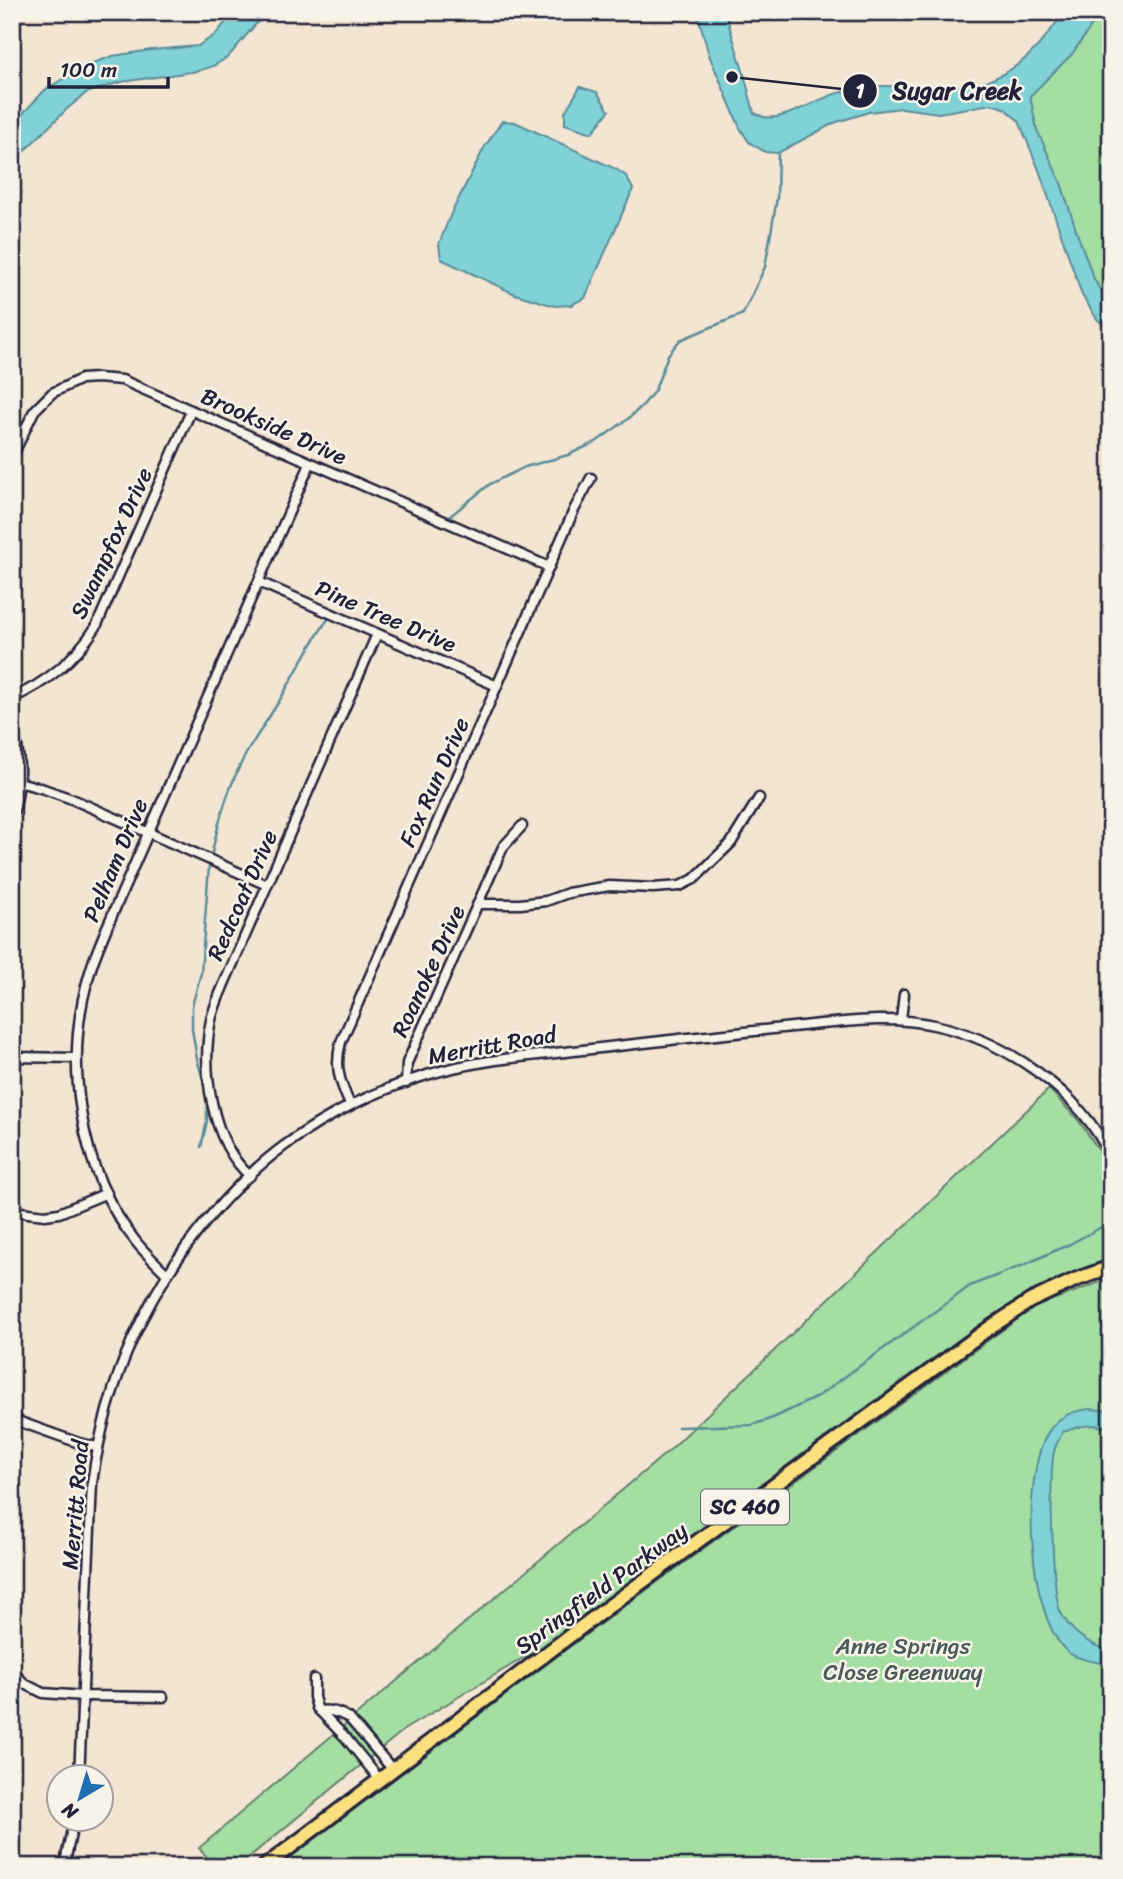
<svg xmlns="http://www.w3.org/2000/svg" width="1123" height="1879" font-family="Sriracha,sans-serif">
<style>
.green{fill:#a4dea3;stroke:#63806f;stroke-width:2}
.water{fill:#80d2d7;stroke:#5a8c99;stroke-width:2}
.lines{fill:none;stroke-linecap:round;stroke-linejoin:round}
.stream{stroke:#5a8c99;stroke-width:2.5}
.street-casing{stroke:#22223b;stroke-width:13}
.primary-casing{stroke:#22223b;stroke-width:18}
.street{stroke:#f7f3e8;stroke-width:8}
.primary{stroke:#fce080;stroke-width:12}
.labels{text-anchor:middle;stroke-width:5;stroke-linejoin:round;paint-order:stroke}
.shield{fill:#f7f3e8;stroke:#62616f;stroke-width:2}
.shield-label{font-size:21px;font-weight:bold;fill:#22223b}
.street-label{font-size:23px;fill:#22223b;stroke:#f7f3e8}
.park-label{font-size:23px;fill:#495a5a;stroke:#f7f3e8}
.leader{fill:none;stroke:#22223b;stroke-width:2.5}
.callout-dot{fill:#22223b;stroke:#f7f3e8;stroke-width:2.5}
.mark-label{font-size:21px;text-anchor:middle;font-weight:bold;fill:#fff}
.callout-label{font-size:24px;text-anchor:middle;font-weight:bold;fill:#22223b;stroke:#f7f3e8;stroke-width:5;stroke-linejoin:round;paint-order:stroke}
</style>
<rect width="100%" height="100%" fill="#f3e5d1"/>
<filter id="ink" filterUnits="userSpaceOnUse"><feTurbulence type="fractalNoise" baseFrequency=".0143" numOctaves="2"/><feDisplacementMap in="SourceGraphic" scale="14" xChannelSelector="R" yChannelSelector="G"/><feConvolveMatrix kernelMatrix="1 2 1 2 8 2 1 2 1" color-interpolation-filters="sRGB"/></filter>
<g filter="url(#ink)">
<!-- green -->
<g class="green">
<polygon points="1083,12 1111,12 1111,321 1107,318 1015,86"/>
<polygon points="1049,1089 1079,1121 1100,1152 1111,1177 1111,1258 1078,1270 1025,1295 972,1330 639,1574 558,1637 405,1729 237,1867 215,1867 199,1848 672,1448"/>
<polygon points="1111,1278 1111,1867 278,1867 592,1630 1034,1307"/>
</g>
<!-- water -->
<g class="water">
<polygon points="234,12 266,12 228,57 213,66 198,71 121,82 86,93 67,109 12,163 12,125 45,90 84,66 113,56 151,50 198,46 216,34"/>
<path d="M697,12H725L744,74L754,113C755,113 763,117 764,117C784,121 816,100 835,94C842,92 849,90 856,89C900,80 947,95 990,80C1024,67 1044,41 1064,12H1101L1072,54L1030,96L1037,130L1061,183L1077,233L1094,279L1111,308V331L1097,319L1082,295L1039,170L1019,121L1004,108L991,104L939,113L902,108L869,112L834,123L778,153L765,152L749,142L740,128L709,55Z"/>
<polygon points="580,87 597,92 609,111 592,133 565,124 565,112"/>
<polygon points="502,121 515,122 616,169 626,176 633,189 585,298 571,305 555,306 515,294 441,259 439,244 450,216 484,148"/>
<path d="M1090,1409L1111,1411V1429C1093,1422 1080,1426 1063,1432C1060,1438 1055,1445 1054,1452C1049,1473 1052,1597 1061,1613C1072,1634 1089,1645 1111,1651V1665C1100,1663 1077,1659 1069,1653C1027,1620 1019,1467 1052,1427C1062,1414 1075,1411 1090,1409Z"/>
</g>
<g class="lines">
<!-- stream -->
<g class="stream">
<polyline points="449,517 490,484 525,467 568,455 596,442 628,419 644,404 655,390 668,355 680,340 743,314 765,267 777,198 778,153"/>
<path d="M212,853C219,818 229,784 247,752C258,734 270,716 281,698C297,671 310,644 328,619"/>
<polyline points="201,1147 207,1121 207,1094 197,1059 192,1029 192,1006 201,973 209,866"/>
<polyline points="678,1427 752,1425 773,1418 817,1397 970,1286 1026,1264 1070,1244 1111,1222"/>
</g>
<!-- street casing -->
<g class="street-casing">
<g id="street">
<polyline points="12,457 34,411 52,393 81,379 97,378 122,380 549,567"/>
<polyline points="259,582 497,686"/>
<path d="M12,698C47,683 75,659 96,627L191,411"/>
<path d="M12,725C21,753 22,788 12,816"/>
<polyline points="19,782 44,789 72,799 267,885"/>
<polyline points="478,904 520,904 546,901 568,893 609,886 653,888 680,886 694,879 731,843 759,798"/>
<polyline points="901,1019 904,994"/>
<polyline points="12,1057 76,1058"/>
<polyline points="406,1083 407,1063 503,847 522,826"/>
<path d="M350,1105C340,1082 334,1067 341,1042L574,510L591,478"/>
<path d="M250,1176C211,1142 201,1068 211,1020C214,1007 219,996 224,984L377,634"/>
<polyline points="12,1211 45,1215 59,1213 107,1193"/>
<path d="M167,1274C157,1264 146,1254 137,1243C78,1171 63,1059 90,972C94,957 101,942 107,927L310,464"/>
<polyline points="12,1419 79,1443 97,1447"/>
<polyline points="12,1671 25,1684 43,1693 84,1696 163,1697"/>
<polyline points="314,1679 314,1697 317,1708 346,1738 380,1780"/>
<path d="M320,1711C331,1709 340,1713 349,1718L393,1770"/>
<path d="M79,1778L92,1483C107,1379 145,1293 213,1213C234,1189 258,1165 284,1146C328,1114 377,1090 430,1074C473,1061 519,1057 565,1052C606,1047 647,1043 688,1038C729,1034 770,1029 811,1025C853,1021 893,1016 934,1025C1004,1040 1081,1091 1111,1158"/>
<polyline points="64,1867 74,1820"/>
</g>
</g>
<!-- primary casing -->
<g class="primary-casing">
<polyline id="primary" points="264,1867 604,1610 985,1331 1030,1301 1075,1280 1111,1267"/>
</g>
<!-- street -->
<use href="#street" class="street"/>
<!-- primary -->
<use href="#primary" class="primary"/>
</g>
</g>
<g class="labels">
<!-- shield labels -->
<rect class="shield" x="701" y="1489.5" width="88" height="35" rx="5"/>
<g class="shield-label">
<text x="745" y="1514">SC 460</text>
</g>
<!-- street labels -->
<g class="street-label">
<text transform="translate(274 426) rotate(24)" y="8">Brookside Drive</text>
<text transform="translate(111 543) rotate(-65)" y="8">Swampfox Drive</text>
<text transform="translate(386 616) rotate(23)" y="8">Pine Tree Drive</text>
<text transform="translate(434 782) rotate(-66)" y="8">Fox Run Drive</text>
<text transform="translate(115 860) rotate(-67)" y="8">Pelham Drive</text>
<text transform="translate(242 895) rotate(-66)" y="8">Redcoat Drive</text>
<text transform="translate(428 971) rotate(-65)" y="8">Roanoke Drive</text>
<text transform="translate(492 1045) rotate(-10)" y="8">Merritt Road</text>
<text transform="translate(75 1505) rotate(-85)" y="8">Merritt Road</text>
<text transform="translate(601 1588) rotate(-36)" y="8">Springfield Parkway</text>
</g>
<!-- park labels -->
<g class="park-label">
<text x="903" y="1654">Anne Springs<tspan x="903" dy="26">Close Greenway</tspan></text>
</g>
</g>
<!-- callouts -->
<path class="leader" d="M732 77L860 91"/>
<g class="callout-dot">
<circle cx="732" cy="77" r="7"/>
<circle cx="860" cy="91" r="18"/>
</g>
<g class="mark-label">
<text x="860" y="98">1</text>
</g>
<g class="callout-label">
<text x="957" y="99">Sugar Creek</text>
</g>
<!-- margin -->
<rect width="1123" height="1879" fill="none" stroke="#f7f3e8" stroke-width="42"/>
<rect x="21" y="21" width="1081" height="1837" fill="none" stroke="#22223b" stroke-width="2.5" filter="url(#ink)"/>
<!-- north arrow -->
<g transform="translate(80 1798) rotate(218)"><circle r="33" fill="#f7f3e8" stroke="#a29fa3" stroke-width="2"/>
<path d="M0-5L12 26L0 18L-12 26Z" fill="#1f6fb2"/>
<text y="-10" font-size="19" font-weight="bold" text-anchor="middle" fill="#22223b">N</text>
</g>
<!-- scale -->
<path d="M49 77v10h119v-10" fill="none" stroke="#22223b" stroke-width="3.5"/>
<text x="60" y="77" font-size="21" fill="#22223b" stroke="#f7f3e8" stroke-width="5" paint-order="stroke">100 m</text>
</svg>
